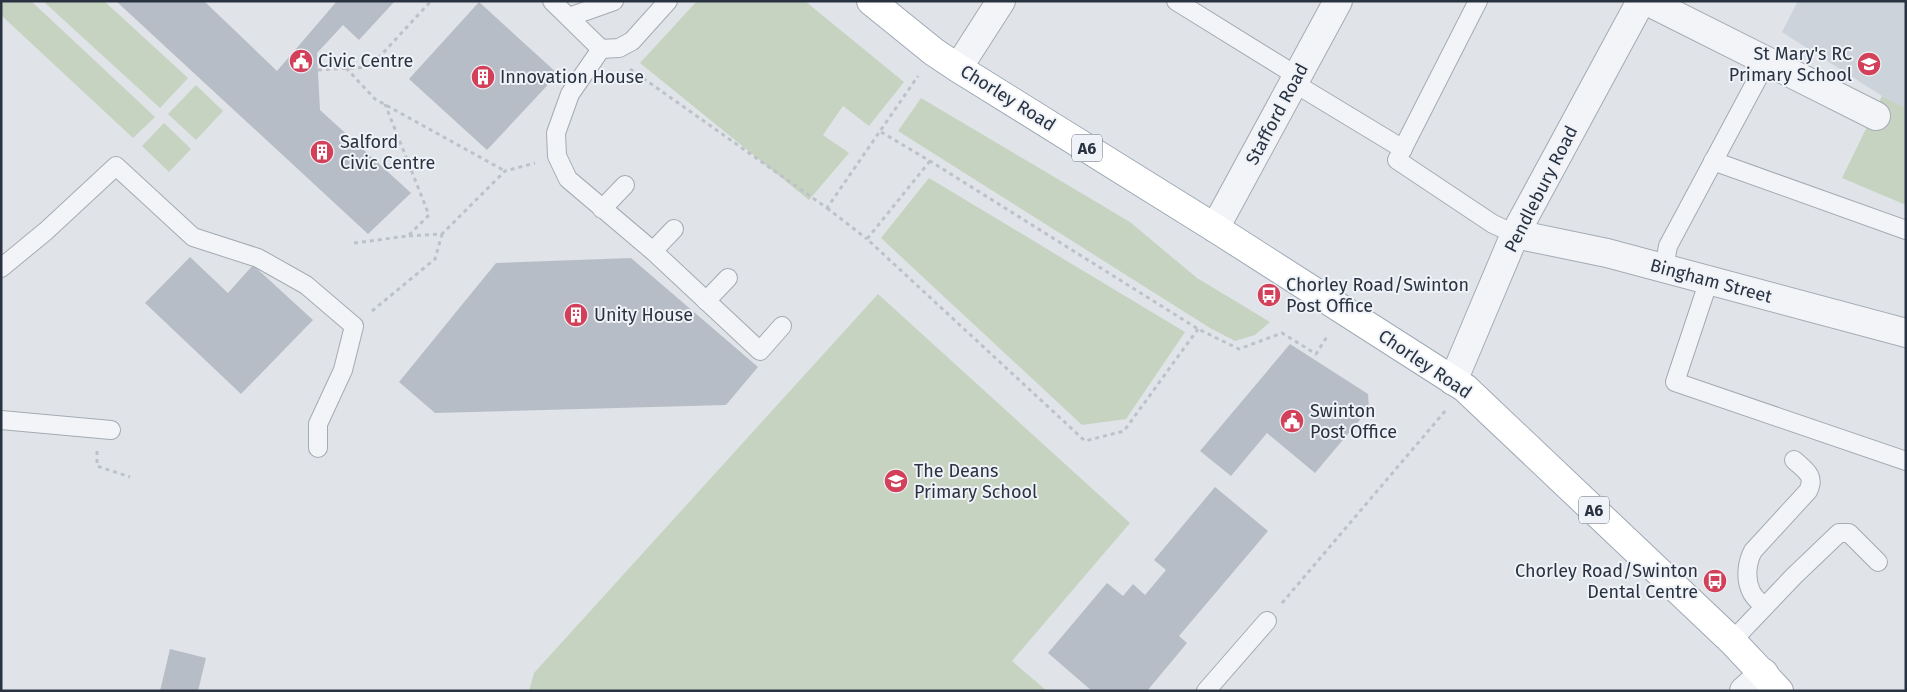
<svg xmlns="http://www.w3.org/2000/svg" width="1907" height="692" font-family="'Fira Sans',sans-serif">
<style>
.built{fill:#cdd3db}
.green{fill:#c6d3c0}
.building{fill:#b7bdc6}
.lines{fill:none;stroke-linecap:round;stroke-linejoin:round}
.service-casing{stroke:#a5abb3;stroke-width:20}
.minor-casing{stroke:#a5abb3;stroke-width:30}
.primary-casing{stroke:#9ea8b5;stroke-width:30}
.path{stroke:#bdc2c8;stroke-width:3;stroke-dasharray:4 4;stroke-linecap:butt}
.service{stroke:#f2f4f7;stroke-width:18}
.minor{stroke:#f2f4f7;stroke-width:28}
.primary{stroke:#fff;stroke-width:28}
.labels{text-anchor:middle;stroke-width:4;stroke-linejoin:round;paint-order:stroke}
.shield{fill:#eff2f7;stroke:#646c78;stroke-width:1}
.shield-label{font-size:16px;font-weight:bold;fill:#283241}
.poi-label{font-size:18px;fill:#283241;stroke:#eff2f7;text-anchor:start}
.street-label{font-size:18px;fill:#283241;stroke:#eff2f7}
</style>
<rect width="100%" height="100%" fill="#e0e4e9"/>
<!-- built -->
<polygon class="built" points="1798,1 1906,1 1906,108 1882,96 1782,32"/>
<!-- green -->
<g class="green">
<polygon points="1,1 31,1 155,117 133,138 1,15"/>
<polygon points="43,1 104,1 188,78 160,108"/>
<polygon points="697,1 805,1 904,82 869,126 843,106 823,135 849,153 809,200 640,63"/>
<polygon points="196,85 223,111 196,140 168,114"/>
<polygon points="1882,96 1906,108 1906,205 1842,178"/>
<polygon points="921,98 1130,222 1197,278 1270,322 1255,335 1235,341 1210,328 898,131"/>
<polygon points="164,123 191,149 169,172 142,146"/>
<polygon points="929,178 1185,332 1126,419 1082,425 881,238"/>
<polygon points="878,294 1130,523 1012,661 1047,691 529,691 534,673"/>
</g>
<!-- building -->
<g class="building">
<polygon points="116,1 204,1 277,71 337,1 395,1 359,40 343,25 317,53 320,110 411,193 368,234"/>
<polygon points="479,2 558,74 487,150 409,79"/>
<polygon points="190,257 228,293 253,265 313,320 241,394 145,303"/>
<polygon points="631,258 758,367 726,405 435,413 399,382 496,263"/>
<polygon points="1290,344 1368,394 1369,409 1315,473 1267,433 1231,476 1200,451"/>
<polygon points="1215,487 1268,531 1179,636 1187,643 1147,691 1092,691 1048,653 1107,583 1123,596 1133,584 1145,595 1166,570 1154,560"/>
<polygon points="170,649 206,658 198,691 160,691"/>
</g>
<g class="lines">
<!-- service casing -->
<g class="service-casing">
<g id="service">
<polyline points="552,1 601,49 619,48 632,41 668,1"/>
<polyline points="1176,1 1297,76"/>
<polyline points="1478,1 1397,160 1493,224 1515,234"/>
<polyline points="569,17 614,1"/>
<polyline points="601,49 570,94 556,133 557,156 568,179 653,251 760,351 782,326"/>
<polyline points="1294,83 1403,149"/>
<polyline points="1713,161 1906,230"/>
<polyline points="602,209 625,185"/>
<polyline points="653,251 674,229"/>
<polyline points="1,268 46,231 116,166 193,237 258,258 306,285 354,326 343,370 318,424 318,448"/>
<polyline points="1664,268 1668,246 1767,61"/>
<polyline points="1709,280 1675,382 1906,461"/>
<polyline points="706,301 728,278"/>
<polyline points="1,420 111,430"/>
<path d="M1764,607C1760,602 1753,597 1751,591C1745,579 1747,562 1753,551L1808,491C1816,476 1805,470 1794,460"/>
<polyline points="1732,641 1794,576 1839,533 1849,533 1878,562"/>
<polyline points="1206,691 1267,621"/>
</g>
</g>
<!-- minor casing -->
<g class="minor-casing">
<g id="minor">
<polyline points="1647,1 1876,116"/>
<polyline points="958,68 1001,1"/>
<polyline points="1215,228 1338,1"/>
<polyline points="1515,234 1607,253 1906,333"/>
<polyline points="1453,381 1515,234 1641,1"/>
<polyline points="1744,691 1764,673"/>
</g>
</g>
<!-- primary casing -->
<g class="primary-casing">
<polyline id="primary" points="871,1 934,52 958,68 1215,228 1465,388 1732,641 1779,691"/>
</g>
<!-- path -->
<g class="path">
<polyline points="346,68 375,99 505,171"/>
<polyline points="630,69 827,208 918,76"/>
<polyline points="318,70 370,67 431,1"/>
<polyline points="881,132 930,161 1198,329 1239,349 1282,333 1316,354 1328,335"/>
<polyline points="930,161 867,239 1085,441 1124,431 1198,329"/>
<polyline points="827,208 867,239"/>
<polyline points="409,236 442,234 505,171 535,163"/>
<polyline points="354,243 408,236 429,215 385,104"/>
<polyline points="372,311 435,259 442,234"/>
<polyline points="97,451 97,466 130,477"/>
<polyline points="1282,603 1446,410"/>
</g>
<!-- service -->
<use href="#service" class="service"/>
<!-- minor -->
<use href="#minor" class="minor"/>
<!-- primary -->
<use href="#primary" class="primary"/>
</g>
<!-- icons -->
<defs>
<g id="civic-disc" transform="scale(1.25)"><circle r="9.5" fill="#d2405a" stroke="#eff2f7"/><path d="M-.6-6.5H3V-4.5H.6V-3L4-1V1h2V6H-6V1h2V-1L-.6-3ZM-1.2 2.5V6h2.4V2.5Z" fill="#fff"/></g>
<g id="school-disc" transform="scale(1.25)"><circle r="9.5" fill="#d2405a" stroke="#eff2f7"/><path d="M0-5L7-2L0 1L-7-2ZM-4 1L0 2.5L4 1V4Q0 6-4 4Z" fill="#fff"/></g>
<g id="building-disc" transform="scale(1.25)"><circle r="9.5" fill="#d2405a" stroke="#eff2f7"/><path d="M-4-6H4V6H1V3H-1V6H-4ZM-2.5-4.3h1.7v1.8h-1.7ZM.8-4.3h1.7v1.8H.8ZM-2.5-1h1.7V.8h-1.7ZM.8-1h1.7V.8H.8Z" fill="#fff"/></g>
<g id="bus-disc" transform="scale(1.25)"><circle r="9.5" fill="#d2405a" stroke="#eff2f7"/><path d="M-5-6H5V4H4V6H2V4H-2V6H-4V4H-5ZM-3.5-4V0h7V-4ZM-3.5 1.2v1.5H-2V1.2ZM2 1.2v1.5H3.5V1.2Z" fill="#fff"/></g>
</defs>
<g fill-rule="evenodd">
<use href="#civic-disc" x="301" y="61"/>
<use href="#school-disc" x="1869" y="64"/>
<use href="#building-disc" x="483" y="77"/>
<use href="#building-disc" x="322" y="152"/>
<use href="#bus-disc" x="1269" y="295"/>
<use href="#building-disc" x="576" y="315"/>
<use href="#civic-disc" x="1292" y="421"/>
<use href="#school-disc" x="896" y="481"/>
<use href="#bus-disc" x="1715" y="581"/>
</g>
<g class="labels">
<!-- shield labels -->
<g class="shield">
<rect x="1072" y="134.5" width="30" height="27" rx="4"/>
<rect x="1579" y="496.5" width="30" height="27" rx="4"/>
</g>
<g class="shield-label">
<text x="1087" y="154">A6</text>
<text x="1594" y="516">A6</text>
</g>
<!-- poi labels -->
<g class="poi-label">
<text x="1852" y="60" text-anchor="end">St Mary's RC<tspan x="1852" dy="21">Primary School</tspan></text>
<text x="318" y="67">Civic Centre</text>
<text x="500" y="83">Innovation House</text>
<text x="340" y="148">Salford<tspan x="340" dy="21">Civic Centre</tspan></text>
<text x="1286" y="291">Chorley Road/Swinton<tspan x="1286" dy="21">Post Office</tspan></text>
<text x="594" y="321">Unity House</text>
<text x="1310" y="417">Swinton<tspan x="1310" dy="21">Post Office</tspan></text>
<text x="914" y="477">The Deans<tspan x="914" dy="21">Primary School</tspan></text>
<text x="1698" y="577" text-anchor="end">Chorley Road/Swinton<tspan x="1698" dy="21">Dental Centre</tspan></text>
</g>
<!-- street labels -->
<g class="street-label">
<text transform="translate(1008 98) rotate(32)" y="6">Chorley Road</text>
<text transform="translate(1277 114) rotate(-62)" y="6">Stafford Road</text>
<text transform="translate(1541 189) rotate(-63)" y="6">Pendlebury Road</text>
<text transform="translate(1711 281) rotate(15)" y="6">Bingham Street</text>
<text transform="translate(1425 364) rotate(34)" y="6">Chorley Road</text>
</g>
</g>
<!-- border -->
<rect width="1907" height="692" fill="none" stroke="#283241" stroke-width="5"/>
</svg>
